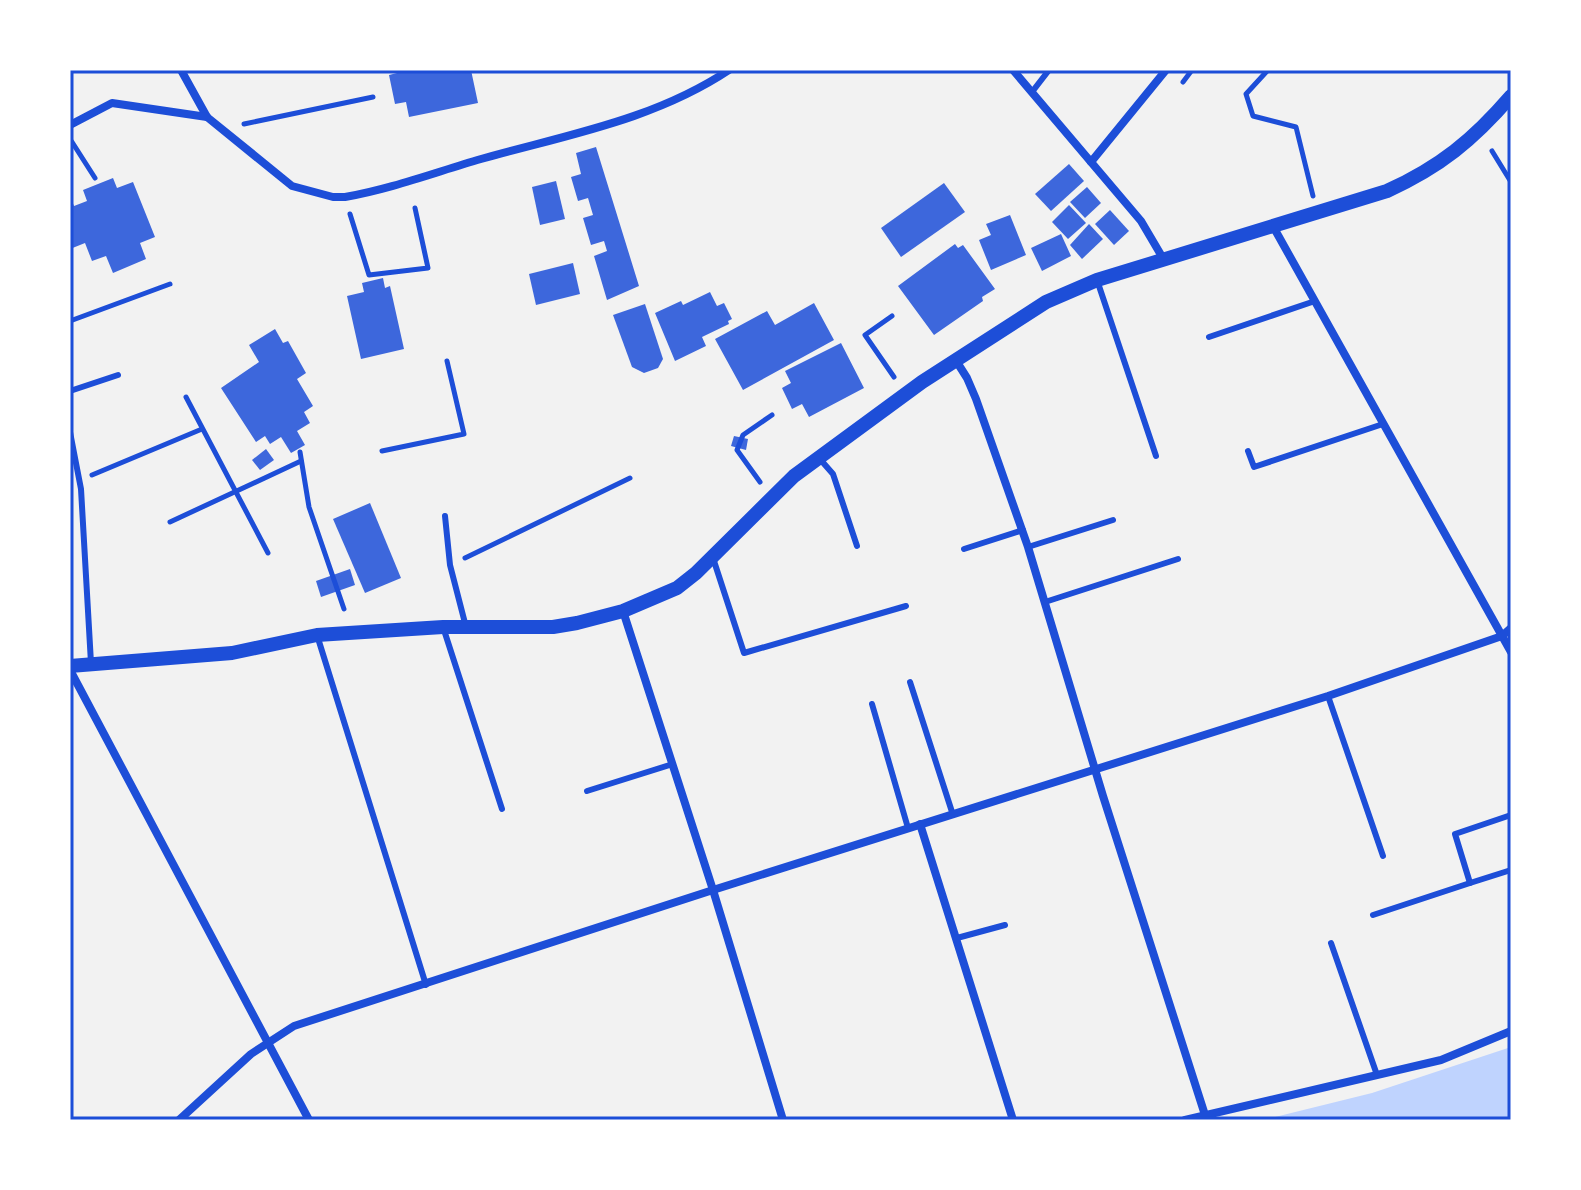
<svg xmlns="http://www.w3.org/2000/svg" width="1581" height="1190" font-family="'Roboto Condensed',sans-serif">
<style>
.water{fill:#bfd3fe}
.building{fill:#3d67dc}
.lines{fill:none;stroke-linecap:round;stroke-linejoin:round}
.path{stroke:#1d4ed8;stroke-width:5}
.service{stroke:#1d4ed8;stroke-width:6}
.minor{stroke:#1d4ed8;stroke-width:8}
.tertiary{stroke:#1d4ed8;stroke-width:14}
.neatline{fill:none;stroke:#1d4ed8;stroke-width:3}
</style>
<rect width="100%" height="100%" fill="#f2f2f2"/>
<!-- water -->
<polygon class="water" points="1511,1047 1511,1120 1263,1120 1372,1093"/>
<!-- building -->
<g class="building">
<polygon points="400,70 471,70 478,103 409,117 406,102 395,104 389,75 401,72"/>
<polygon points="596,147 639,286 607,300 594,256 607,251 604,241 591,245 583,218 593,215 588,198 578,201 571,177 581,174 576,153"/>
<polygon points="1069,164 1084,181 1051,211 1035,194"/>
<polygon points="113,178 117,188 133,182 155,237 140,243 146,259 113,273 106,256 92,261 85,243 70,249 70,196 74,206 87,201 83,190"/>
<polygon points="556,181 565,219 540,225 532,187"/>
<polygon points="944,183 965,212 901,257 881,228"/>
<polygon points="1087,187 1101,203 1085,218 1070,202"/>
<polygon points="1069,205 1086,223 1068,239 1052,222"/>
<polygon points="1110,210 1129,231 1114,245 1095,224"/>
<polygon points="1010,215 1026,255 991,270 979,240 991,235 986,224"/>
<polygon points="1089,224 1103,239 1082,259 1070,245"/>
<polygon points="1061,234 1071,256 1042,271 1031,248"/>
<polygon points="955,244 958,248 963,245 995,289 982,297 983,301 934,335 898,286"/>
<polygon points="573,263 580,294 536,305 529,274"/>
<polygon points="383,278 385,288 390,286 404,349 361,359 347,296 364,292 362,283"/>
<polygon points="710,292 717,306 724,303 732,319 728,321 729,324 702,337 706,346 675,361 655,313 681,301 683,305"/>
<polygon points="814,303 834,340 743,390 715,339 767,311 775,325"/>
<polygon points="645,304 663,359 658,368 644,373 632,367 613,315"/>
<polygon points="275,329 283,343 288,341 306,373 297,379 313,406 304,412 310,423 297,431 305,445 291,453 281,437 270,444 265,436 256,442 221,388 259,362 249,345"/>
<polygon points="841,343 864,388 809,417 802,404 792,409 782,388 791,383 785,371"/>
<polygon points="734,436 748,439 746,450 731,446"/>
<polygon points="266,449 274,460 260,470 252,460"/>
<polygon points="370,503 401,578 365,593 333,519"/>
<polygon points="350,569 355,585 321,597 316,581"/>
</g>
<g class="lines">
<!-- path -->
<g class="path">
<polyline points="1268,70 1246,94 1253,116 1296,127 1313,196"/>
<polyline points="1183,82 1192,70"/>
<polyline points="244,124 373,97"/>
<polyline points="72,142 95,178"/>
<polyline points="1492,151 1511,182"/>
<polyline points="350,214 369,275 428,268 415,208"/>
<polyline points="892,316 865,335 894,377"/>
<polyline points="70,321 170,284"/>
<polyline points="186,397 268,553"/>
<polyline points="382,451 464,434 447,361"/>
<polyline points="300,452 309,507 344,609"/>
<polyline points="92,475 202,429"/>
<polyline points="760,482 737,450 743,435 772,415"/>
<polyline points="170,522 301,461"/>
<polyline points="465,558 630,478"/>
</g>
<!-- service -->
<g class="service">
<polyline points="1032,92 1049,70"/>
<polyline points="1097,280 1156,456"/>
<polyline points="1209,337 1315,301"/>
<polyline points="70,391 118,375"/>
<polyline points="70,432 81,489 91,663"/>
<polyline points="1248,451 1254,467 1383,424"/>
<polyline points="819,458 833,474 857,546"/>
<polyline points="445,516 450,565 466,627"/>
<polyline points="1028,547 1113,520"/>
<polyline points="964,549 1023,530"/>
<polyline points="713,558 744,653 906,606"/>
<polyline points="1045,602 1178,559"/>
<polyline points="444,630 502,809"/>
<polyline points="317,635 426,985"/>
<polyline points="910,682 953,815"/>
<polyline points="1328,696 1383,856"/>
<polyline points="872,704 908,828"/>
<polyline points="587,791 673,764"/>
<polyline points="1511,815 1455,834 1470,883 1511,870"/>
<polyline points="1373,915 1470,883"/>
<polyline points="957,938 1005,925"/>
<polyline points="1331,943 1377,1075"/>
</g>
<!-- minor -->
<g class="minor">
<path d="M181,70L207,117L292,186L333,197H345C391,189 436,172 481,159C566,135 654,120 729,70"/>
<polyline points="1013,70 1141,221 1164,260"/>
<polyline points="70,125 112,103 207,117"/>
<polyline points="1091,162 1166,70"/>
<polyline points="1274,228 1511,652"/>
<polyline points="955,359 967,378 976,399 1028,547 1103,796 1205,1115"/>
<polyline points="623,611 713,890 783,1120"/>
<polyline points="70,670 309,1120"/>
<polyline points="920,824 1013,1120"/>
<polyline points="179,1120 251,1054 294,1026 713,890 1328,696 1502,636 1511,628"/>
<polyline points="1185,1120 1441,1060 1511,1031"/>
</g>
<!-- tertiary -->
<path class="tertiary" d="M70,666L232,653L317,635L443,627H553L577,623L623,611L677,588L696,573L794,476L922,382L1046,302L1097,280L1387,191C1440,167 1473,140 1511,96"/>
</g>
<!-- border -->
<rect width="1581" height="1190" fill="none" stroke="#ffffff" stroke-width="144"/>
<rect x="72" y="72" width="1437" height="1046" class="neatline"/>
</svg>
